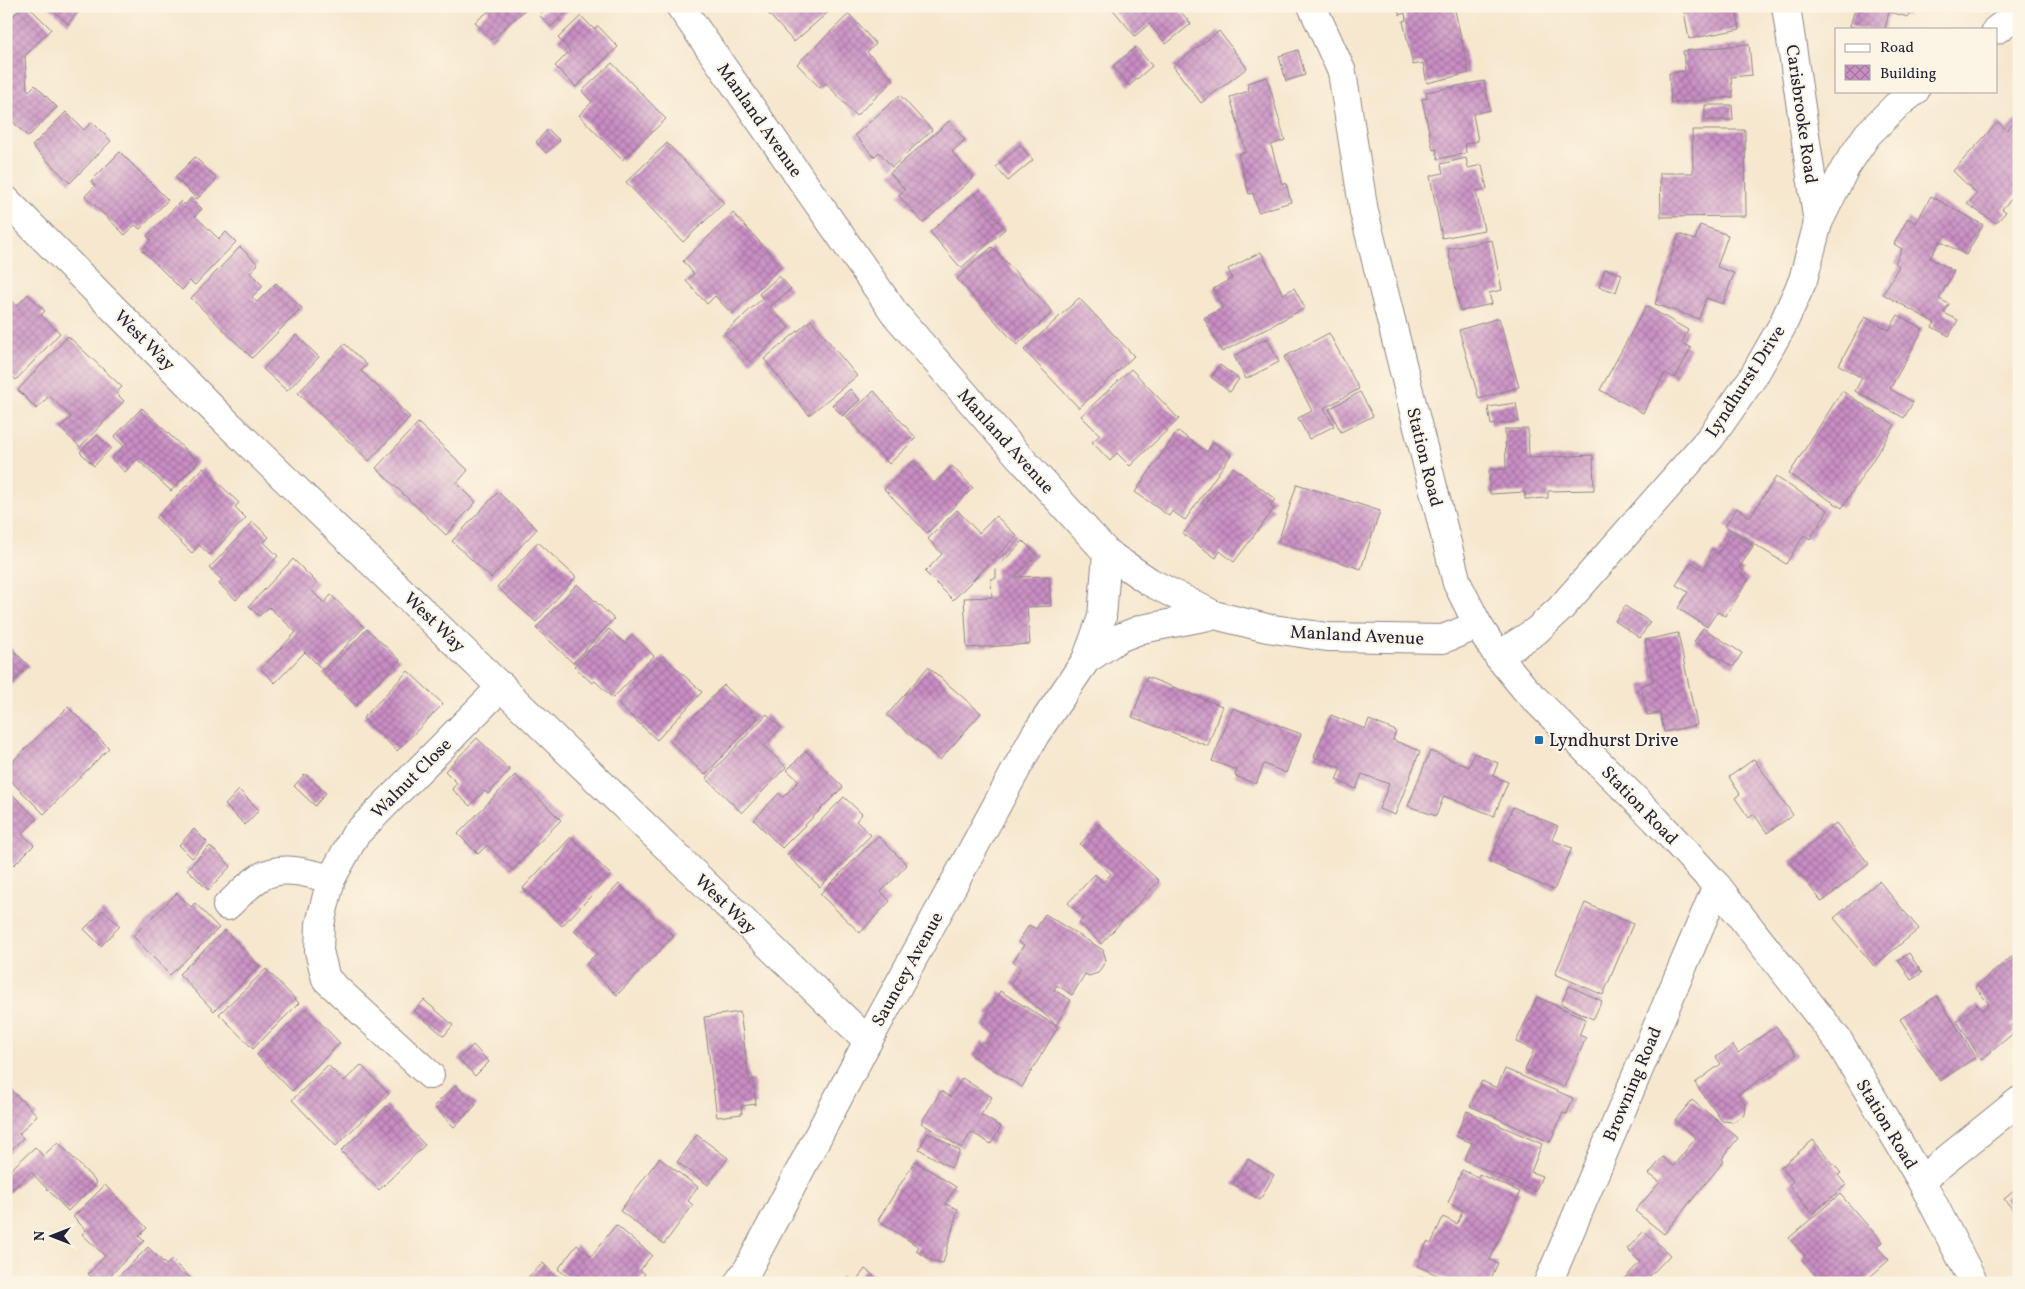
<svg xmlns="http://www.w3.org/2000/svg" width="2025" height="1289" font-family="Vollkorn,serif">
<style>
.building{fill:url(#building-cross-hatch)}
.lines{fill:none;stroke-linecap:round;stroke-linejoin:round}
.minor-casing{stroke:#8c8484;stroke-width:30}
.major-casing{stroke:#8c8484;stroke-width:30}
.minor{stroke:#fff;stroke-width:28}
.major{stroke:#fff;stroke-width:28}
.poi-dot{fill:#1f6fb2;stroke:#fcf5e5;stroke-width:2}
.labels{text-anchor:middle;stroke-width:4;stroke-linejoin:round;paint-order:stroke}
.street-label{font-size:18px;fill:#22223b;stroke:#fcf5e5}
.poi-label{font-size:18px;fill:#22223b;stroke:#fcf5e5;text-anchor:start}
</style>
<defs>
<pattern id="building-cross-hatch" width="8" height="8" patternUnits="userSpaceOnUse" patternTransform="scale(1.25)"><rect width="8" height="8" fill="#c98ec4"/><path d="M0 0l8 8M0 8l8-8" fill="none" stroke="#a374a0"/></pattern>
</defs>
<rect width="100%" height="100%" fill="#fcf5e5"/>
<filter id="ink" filterUnits="userSpaceOnUse"><feTurbulence type="fractalNoise" baseFrequency=".02" numOctaves="2"/><feDisplacementMap in="SourceGraphic" scale="10" xChannelSelector="R" yChannelSelector="G"/><feConvolveMatrix kernelMatrix="1 2 1 2 8 2 1 2 1" color-interpolation-filters="sRGB"/></filter>
<filter id="wash" filterUnits="userSpaceOnUse"><feTurbulence type="fractalNoise" baseFrequency=".0096" numOctaves="4" result="noise"/><feDisplacementMap in="SourceGraphic" scale="20" xChannelSelector="R" yChannelSelector="G"/><feGaussianBlur stdDeviation="1.12" result="paint"/><feColorMatrix in="noise" values="0 0 0 0 0 0 0 0 0 0 0 0 0 0 0 0 0 1.4 0 .05"/><feComposite in="paint" operator="in"/></filter>
<g filter="url(#wash)">
<rect width="100%" height="100%" fill="#f6e7ce"/>
<g id="blocks">
<!-- building -->
<g class="building">
<polygon points="23,6 28,6 51,29 25,56 27,89 29,91 35,85 57,107 28,137 6,115 6,23"/>
<polygon points="48,6 79,6 81,8 68,24"/>
<polygon points="485,6 529,6 491,40 475,22 489,11"/>
<polygon points="549,6 573,6 551,27 539,15"/>
<polygon points="769,6 835,6 794,42 765,10"/>
<polygon points="1110,6 1176,6 1191,24 1166,44 1149,24 1135,36"/>
<polygon points="1396,6 1454,6 1469,73 1427,83 1423,63 1413,65 1403,21 1406,20 1405,13 1400,15"/>
<polygon points="1683,6 1735,6 1740,29 1689,39"/>
<polygon points="1856,6 1911,6 1908,17 1889,12 1885,29 1859,29 1850,26"/>
<polygon points="849,14 876,44 867,52 894,80 856,116 826,83 820,88 797,64"/>
<polygon points="581,16 594,29 598,26 618,47 576,87 555,66 570,51 558,38"/>
<polygon points="1219,31 1247,68 1201,103 1173,66"/>
<polygon points="1749,44 1752,75 1731,77 1733,97 1671,103 1669,73 1685,71 1683,51"/>
<polygon points="1136,47 1152,66 1129,86 1113,66"/>
<polygon points="1298,50 1305,75 1286,81 1279,56"/>
<polygon points="612,63 666,119 622,160 579,115 592,102 582,91"/>
<polygon points="1267,77 1285,140 1271,145 1282,184 1286,183 1291,202 1258,212 1253,193 1249,194 1238,154 1246,152 1230,97 1249,91 1247,83"/>
<polygon points="1484,81 1490,110 1473,114 1478,141 1465,144 1466,153 1438,159 1436,149 1433,150 1422,99 1427,98 1426,92"/>
<polygon points="900,95 932,130 892,167 879,152 874,157 855,135"/>
<polygon points="1705,105 1732,105 1733,120 1705,120"/>
<polygon points="66,112 84,130 92,122 111,141 70,183 32,146"/>
<polygon points="2019,117 2019,195 2017,193 2002,209 2006,212 1996,223 1967,204 1977,194 1953,171 1998,122 2007,130"/>
<polygon points="949,121 965,140 952,152 974,177 923,223 898,195 905,190 890,173"/>
<polygon points="548,129 560,141 546,153 536,142"/>
<polygon points="1692,130 1745,130 1746,216 1661,217 1660,173 1693,173"/>
<polygon points="667,143 724,203 683,242 626,182"/>
<polygon points="1020,145 1033,160 1008,181 996,167"/>
<polygon points="120,152 168,200 140,229 135,225 125,235 85,196 95,186 91,181"/>
<polygon points="195,157 217,179 197,199 175,177"/>
<polygon points="1466,158 1468,168 1482,165 1487,189 1476,191 1484,230 1442,238 1430,176 1443,173 1441,164"/>
<polygon points="974,193 1005,229 961,268 930,232"/>
<polygon points="1931,196 1983,225 1966,255 1940,241 1930,258 1954,271 1939,299 1949,304 1944,313 1958,320 1949,336 1932,327 1935,323 1883,294 1899,266 1895,263 1902,249 1894,244 1908,218 1916,223"/>
<polygon points="191,198 202,209 195,216 219,239 226,232 236,242 195,285 190,281 182,290 142,250 151,240 147,236 181,201 185,205"/>
<polygon points="733,213 782,266 732,314 715,296 707,304 686,281 694,274 683,261"/>
<polygon points="1700,225 1728,235 1717,267 1734,273 1723,304 1706,298 1699,319 1655,304 1679,234 1695,240"/>
<polygon points="1492,240 1502,290 1489,293 1492,304 1460,311 1448,249"/>
<polygon points="240,247 258,264 250,273 263,286 252,297 257,302 276,283 302,308 252,358 191,298"/>
<polygon points="992,247 1053,312 1017,345 957,279"/>
<polygon points="1261,252 1283,294 1294,288 1305,308 1222,352 1204,318 1223,308 1213,289 1232,278 1228,269"/>
<polygon points="1605,269 1622,274 1616,292 1599,287"/>
<polygon points="779,276 791,289 770,307 789,328 750,362 724,333 763,298 759,294"/>
<polygon points="28,294 45,311 41,315 60,333 16,380 6,371 6,296 17,306"/>
<polygon points="1079,298 1134,356 1079,408 1024,350"/>
<polygon points="1646,306 1688,330 1682,343 1691,348 1675,378 1665,373 1643,413 1600,390"/>
<polygon points="1898,315 1923,329 1890,389 1913,402 1904,418 1855,391 1862,378 1839,365 1865,317 1889,330"/>
<polygon points="1499,318 1519,387 1479,399 1459,330"/>
<polygon points="811,320 857,376 809,415 764,359"/>
<polygon points="1329,333 1359,389 1324,408 1334,426 1309,439 1298,418 1312,411 1284,357"/>
<polygon points="296,335 319,357 287,391 263,369"/>
<polygon points="68,336 122,387 116,393 124,401 80,447 60,428 71,417 49,396 37,409 18,390"/>
<polygon points="1267,338 1279,362 1246,379 1234,356"/>
<polygon points="345,344 367,365 361,371 410,417 369,461 298,393"/>
<polygon points="1220,365 1239,379 1230,392 1211,377"/>
<polygon points="1131,369 1179,419 1130,466 1117,453 1110,461 1092,442 1100,435 1081,416"/>
<polygon points="850,389 860,400 843,416 832,405"/>
<polygon points="874,391 916,438 889,464 846,417"/>
<polygon points="1842,391 1895,425 1842,508 1789,474"/>
<polygon points="1360,392 1373,416 1341,432 1329,409"/>
<polygon points="1516,403 1519,421 1491,425 1488,407"/>
<polygon points="142,408 198,462 171,491 137,459 125,472 111,459 124,446 114,437"/>
<polygon points="418,423 468,470 457,483 476,502 446,535 376,468"/>
<polygon points="1505,429 1528,429 1529,458 1593,455 1594,490 1548,491 1548,498 1525,499 1525,492 1490,494 1489,470 1506,469"/>
<polygon points="1178,431 1207,452 1213,442 1231,455 1185,520 1172,511 1169,516 1135,492"/>
<polygon points="97,435 111,448 94,466 80,452"/>
<polygon points="913,461 934,483 952,466 973,488 927,533 884,489"/>
<polygon points="1233,467 1275,499 1270,506 1274,509 1234,562 1220,551 1216,558 1183,534"/>
<polygon points="203,468 239,503 235,507 246,518 210,555 199,545 192,553 156,518"/>
<polygon points="1776,477 1828,510 1810,539 1804,535 1786,564 1725,526 1737,508 1750,517"/>
<polygon points="1297,484 1380,511 1361,569 1278,542"/>
<polygon points="498,492 537,529 491,578 452,541"/>
<polygon points="957,510 979,533 996,516 1017,536 953,600 925,572 942,554 928,539"/>
<polygon points="253,522 269,537 264,542 278,556 236,600 219,584 222,580 209,568"/>
<polygon points="1731,532 1753,546 1739,568 1744,570 1741,574 1749,579 1725,616 1717,612 1707,627 1678,608 1688,592 1676,585 1691,562 1703,570 1714,552 1718,554"/>
<polygon points="1023,541 1037,555 1015,577 1049,576 1051,606 1027,607 1030,644 967,648 964,598 992,597 991,579 996,578 996,569"/>
<polygon points="538,542 576,577 536,622 497,587"/>
<polygon points="293,559 317,583 311,590 324,603 331,595 364,627 323,670 305,652 275,683 261,669 296,632 269,607 259,616 249,606"/>
<polygon points="577,584 614,619 573,663 536,628"/>
<polygon points="1625,606 1650,622 1640,638 1615,621"/>
<polygon points="1703,628 1742,653 1733,667 1694,642"/>
<polygon points="367,629 400,660 356,706 324,674"/>
<polygon points="609,629 624,643 632,635 654,656 613,698 595,681 592,683 574,666"/>
<polygon points="1678,633 1697,725 1664,732 1660,713 1647,715 1641,685 1653,682 1645,640"/>
<polygon points="6,643 29,666 9,687 6,684"/>
<polygon points="663,656 702,692 657,740 618,704"/>
<polygon points="928,667 981,713 940,760 887,715"/>
<polygon points="408,671 443,704 397,751 363,718"/>
<polygon points="1147,677 1222,706 1208,746 1132,717"/>
<polygon points="724,685 758,718 705,775 670,741"/>
<polygon points="68,707 109,748 44,814 6,776 6,768"/>
<polygon points="1233,708 1301,734 1286,773 1264,764 1256,784 1235,776 1237,770 1212,761"/>
<polygon points="767,714 781,728 764,746 786,767 742,813 706,778"/>
<polygon points="1331,715 1365,729 1369,720 1396,731 1393,740 1420,751 1395,815 1379,809 1389,784 1362,774 1356,789 1336,780 1341,768 1314,757"/>
<polygon points="477,738 510,770 488,794 484,791 470,806 452,789 457,783 445,771"/>
<polygon points="806,751 843,787 782,848 754,820 779,793 783,797 799,781 787,770"/>
<polygon points="1430,751 1469,767 1474,753 1498,763 1493,776 1508,782 1494,816 1444,796 1436,816 1408,806"/>
<polygon points="1754,759 1793,815 1767,833 1754,814 1749,818 1735,798 1740,794 1729,777"/>
<polygon points="305,774 326,793 315,806 294,786"/>
<polygon points="515,775 561,820 512,870 487,845 478,854 458,834"/>
<polygon points="6,788 37,819 22,834 34,845 14,865 6,857"/>
<polygon points="239,790 259,810 245,825 225,805"/>
<polygon points="844,797 862,814 856,821 871,835 820,887 787,855"/>
<polygon points="1513,807 1558,826 1552,840 1572,848 1554,890 1489,862"/>
<polygon points="1836,823 1869,864 1822,902 1790,861"/>
<polygon points="1099,824 1159,881 1101,944 1079,923 1083,918 1068,903 1095,874 1103,882 1111,874 1080,844"/>
<polygon points="194,829 207,842 192,858 179,845"/>
<polygon points="878,836 907,865 881,892 890,901 860,933 820,894"/>
<polygon points="571,837 611,875 562,926 523,888"/>
<polygon points="210,846 231,866 208,890 187,869"/>
<polygon points="1879,881 1919,929 1874,966 1834,918"/>
<polygon points="619,884 674,936 617,995 586,964 597,953 574,931"/>
<polygon points="177,893 191,907 195,903 219,928 170,975 133,936"/>
<polygon points="1585,903 1633,924 1603,995 1555,974"/>
<polygon points="103,910 120,926 101,946 84,929"/>
<polygon points="1045,914 1103,950 1106,960 1098,973 1089,976 1085,974 1072,995 1057,985 1054,990 1071,1000 1056,1025 1011,983 1021,967 1013,962 1024,945 1018,942 1029,925 1036,929"/>
<polygon points="225,930 260,966 214,1011 179,974"/>
<polygon points="1909,953 1922,973 1911,980 1898,960"/>
<polygon points="2015,954 2019,959 2019,1018 2011,1025 2016,1031 1981,1060 1957,1021 1977,1004 1982,1010 1989,1004 1975,987"/>
<polygon points="266,969 299,1003 253,1049 219,1014"/>
<polygon points="1569,986 1602,1001 1593,1019 1561,1004"/>
<polygon points="1000,991 1058,1027 1022,1087 972,1056 982,1041 987,1044 994,1034 982,1026 989,1015 987,1013"/>
<polygon points="1937,996 1976,1057 1940,1081 1900,1019"/>
<polygon points="1537,997 1586,1019 1579,1035 1586,1038 1564,1087 1525,1070 1534,1050 1516,1042"/>
<polygon points="424,1000 453,1025 444,1036 414,1011"/>
<polygon points="306,1008 340,1043 292,1091 257,1055"/>
<polygon points="740,1012 749,1080 753,1080 756,1104 741,1106 742,1114 717,1117 704,1017"/>
<polygon points="1776,1026 1796,1055 1738,1095 1745,1104 1744,1115 1733,1122 1722,1121 1695,1083 1721,1064 1716,1057 1733,1045 1738,1053"/>
<polygon points="473,1045 489,1062 475,1076 459,1059"/>
<polygon points="328,1065 344,1081 361,1065 389,1094 336,1146 292,1100"/>
<polygon points="1505,1069 1573,1098 1567,1114 1563,1113 1550,1142 1470,1106 1482,1081 1497,1088"/>
<polygon points="962,1078 992,1097 981,1115 1001,1127 991,1144 971,1132 962,1148 921,1123 941,1091 950,1097"/>
<polygon points="6,1085 37,1115 19,1134 23,1138 6,1155"/>
<polygon points="456,1085 476,1105 454,1127 434,1106"/>
<polygon points="1692,1100 1738,1138 1722,1159 1724,1161 1664,1234 1635,1211 1660,1182 1649,1174 1663,1157 1673,1166 1696,1138 1675,1120"/>
<polygon points="387,1106 425,1145 379,1190 341,1151"/>
<polygon points="1467,1111 1542,1144 1531,1172 1542,1176 1535,1192 1464,1160 1472,1143 1456,1136"/>
<polygon points="928,1132 960,1151 951,1168 919,1149"/>
<polygon points="697,1135 728,1158 708,1185 677,1162"/>
<polygon points="1813,1140 1841,1173 1838,1175 1846,1185 1812,1214 1789,1185 1793,1181 1781,1167"/>
<polygon points="58,1142 97,1183 68,1211 31,1172 9,1193 6,1190 6,1174 35,1147 43,1156"/>
<polygon points="659,1158 698,1187 688,1201 693,1205 664,1244 620,1211"/>
<polygon points="1248,1159 1274,1175 1260,1200 1233,1184"/>
<polygon points="915,1161 956,1187 945,1204 958,1209 943,1263 933,1261 916,1251 919,1247 878,1220"/>
<polygon points="1462,1170 1478,1177 1479,1174 1520,1192 1490,1260 1498,1263 1489,1283 1455,1283 1417,1266 1427,1242 1431,1244 1443,1217 1457,1224 1463,1210 1448,1203"/>
<polygon points="105,1185 147,1228 139,1236 144,1241 103,1283 97,1283 88,1274 105,1256 82,1234 86,1230 73,1217"/>
<polygon points="2019,1187 2019,1217 2004,1199"/>
<polygon points="1840,1194 1882,1242 1877,1247 1889,1260 1863,1283 1822,1283 1802,1260 1805,1256 1789,1238"/>
<polygon points="616,1225 652,1255 640,1270 645,1274 637,1283 575,1283 558,1269 577,1245 591,1256"/>
<polygon points="1644,1231 1670,1255 1649,1277 1655,1283 1620,1283 1640,1262 1627,1249"/>
<polygon points="148,1247 166,1265 172,1260 192,1280 189,1283 112,1283"/>
<polygon points="543,1263 562,1283 522,1283"/>
<polygon points="865,1269 883,1283 843,1283 848,1277 855,1282"/>
<polygon points="1422,1276 1438,1283 1419,1283"/>
</g>
</g>
</g>
<g filter="url(#ink)">
<use href="#blocks" fill-opacity="0" stroke="#8c8484" stroke-width="1"/>
<g class="lines">
<!-- minor casing -->
<g class="minor-casing">
<g id="minor">
<polyline points="680,6 896,315 1017,454 1107,553 1150,582 1214,615 1267,628 1327,637 1443,639 1478,625"/>
<polyline points="1786,6 1818,223"/>
<polyline points="1996,30 2019,13"/>
<polyline points="6,200 219,415 868,1041"/>
<polyline points="1498,656 1536,631 1560,609 1711,437 1753,377 1782,326 1803,280 1818,223 1845,168 1867,135 1896,106 1915,91"/>
<polyline points="1086,660 1102,617 1107,553"/>
<path d="M227,906C237,897 248,885 259,878C282,864 308,873 331,879"/>
<polyline points="430,1075 326,979 319,951 320,924 331,879 355,835 502,686"/>
<polyline points="1921,1180 2019,1101"/>
<polyline points="738,1283 748,1269 868,1041 1035,735 1086,660 1119,638 1142,629 1214,615"/>
<polyline points="1548,1283 1717,886"/>
</g>
</g>
<!-- major casing -->
<g class="major-casing">
<polyline id="major" points="1312,6 1342,72 1364,212 1457,583 1478,625 1498,656 1525,689 1656,820 1717,886 1838,1040 1921,1180 1974,1283"/>
</g>
<!-- minor -->
<use href="#minor" class="minor"/>
<!-- major -->
<use href="#major" class="major"/>
</g>
</g>
<!-- markers -->
<rect class="poi-dot" x="1534" y="735" width="10" height="10" rx="2.5"/>
<g class="labels">
<!-- street labels -->
<g class="street-label">
<text transform="translate(1802 114) rotate(82)" y="6">Carisbrooke Road</text>
<text transform="translate(760 120) rotate(55)" y="6">Manland Avenue</text>
<text transform="translate(145 340) rotate(45)" y="6">West Way</text>
<text transform="translate(1745 381) rotate(-57)" y="6">Lyndhurst Drive</text>
<text transform="translate(1006 441) rotate(48)" y="6">Manland Avenue</text>
<text transform="translate(1425 457) rotate(76)" y="6">Station Road</text>
<text transform="translate(435 622) rotate(44)" y="6">West Way</text>
<text transform="translate(1357 635) rotate(3)" y="6">Manland Avenue</text>
<text transform="translate(411 778) rotate(-45)" y="6">Walnut Close</text>
<text transform="translate(1640 805) rotate(46)" y="6">Station Road</text>
<text transform="translate(726 904) rotate(44)" y="6">West Way</text>
<text transform="translate(907 969) rotate(-61)" y="6">Sauncey Avenue</text>
<text transform="translate(1632 1084) rotate(-67)" y="6">Browning Road</text>
<text transform="translate(1887 1124) rotate(59)" y="6">Station Road</text>
</g>
<!-- poi labels -->
<g class="poi-label">
<text x="1549" y="746">Lyndhurst Drive</text>
</g>
</g>
<!-- margin -->
<rect width="2025" height="1289" fill="none" stroke="#fcf5e5" stroke-width="25"/>
<!-- legend -->
<rect x="1835" y="28" width="162" height="65" fill="#fcf5e5" stroke="#a5a1a1"/>
<rect x="1845" y="44" width="25" height="8" fill="#ffffff" stroke="#a5a1a1"/>
<text x="1880" y="52" font-size="15" fill="#22223b">Road</text>
<rect x="1845" y="65" width="25" height="15" fill="url(#building-cross-hatch)" stroke="#a5a1a1"/>
<text x="1880" y="78" font-size="15" fill="#22223b">Building</text>
<!-- north arrow -->
<g transform="translate(52 1236) rotate(270)" stroke="#fcf5e5" stroke-width="4" paint-order="stroke">
<path d="M0-4L9 19L0 12L-9 19Z" fill="#22223b"/>
<text y="-8" font-size="14" font-weight="bold" text-anchor="middle" fill="#22223b">N</text>
</g>
</svg>
